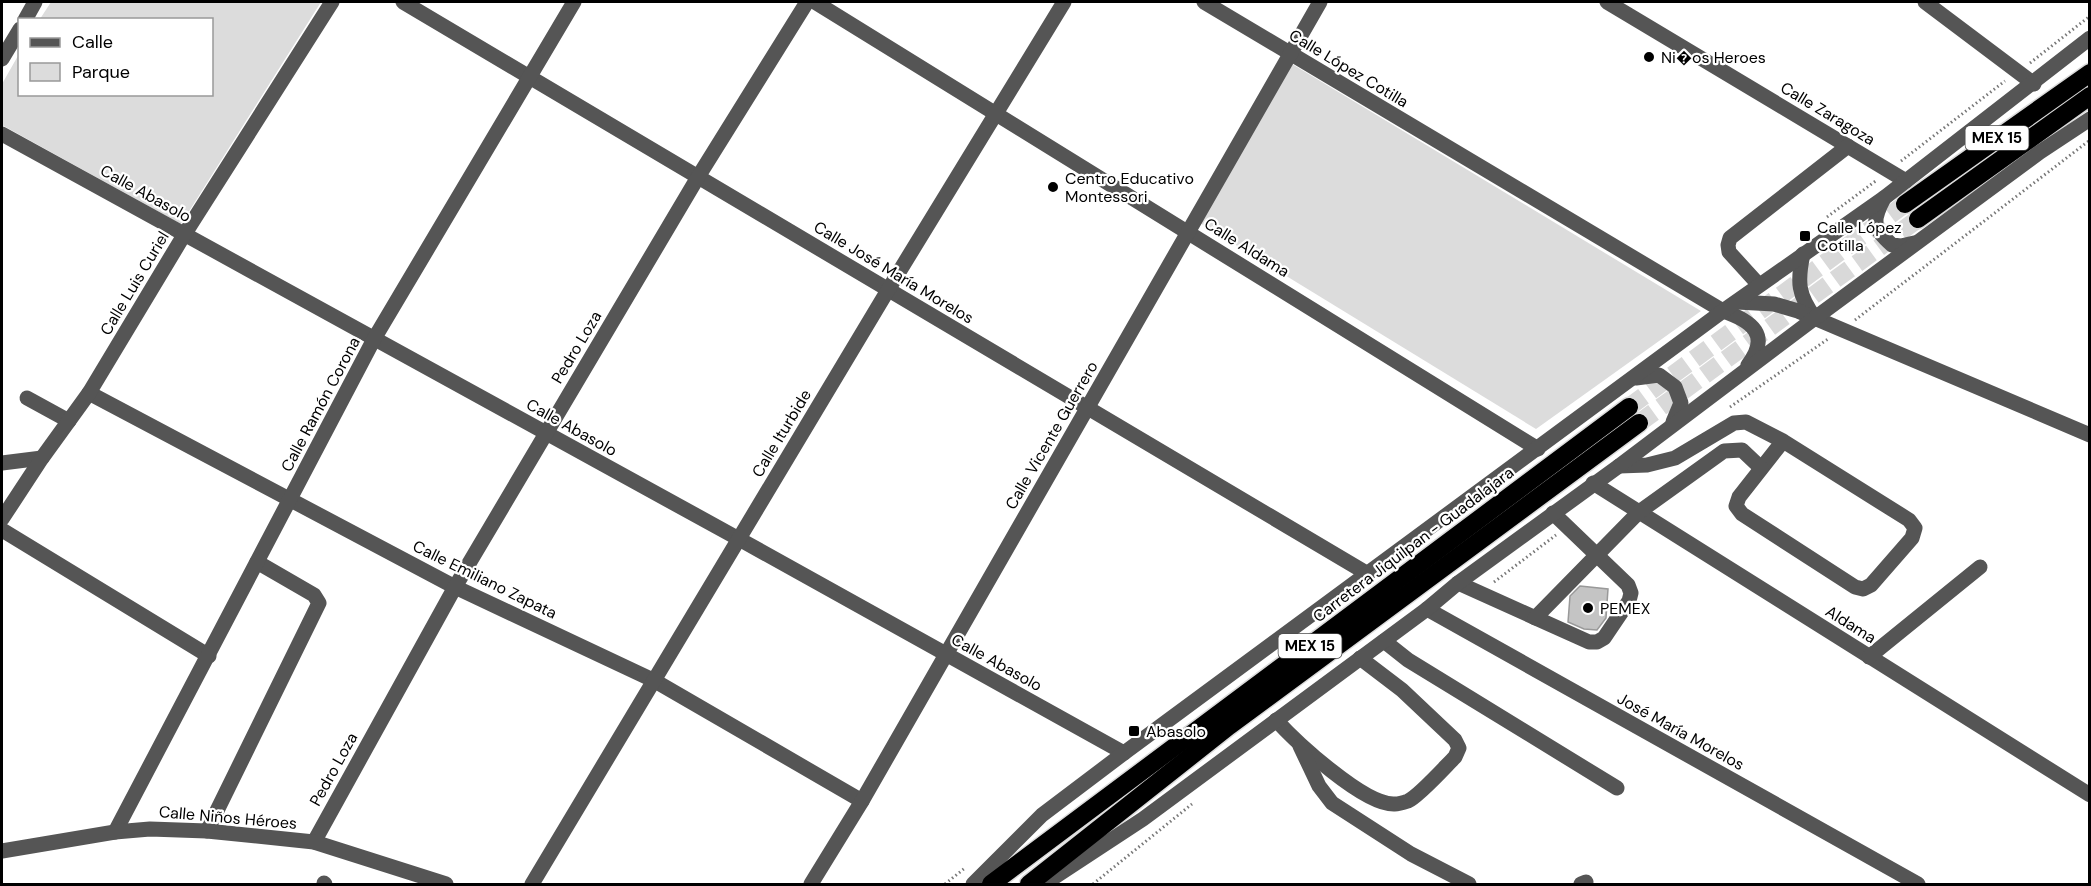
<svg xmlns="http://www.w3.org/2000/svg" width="2091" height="886" font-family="'DM Sans',sans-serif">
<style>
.green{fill:#dcdcdc}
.building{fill:#c4c4c4;stroke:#999;stroke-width:1.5}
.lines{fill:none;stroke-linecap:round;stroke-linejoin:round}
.highway-tunnel{stroke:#d9d9d9;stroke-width:18;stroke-dasharray:18 9;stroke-linecap:butt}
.highway-casing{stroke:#dbdbdb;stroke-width:21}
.path{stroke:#777;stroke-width:3;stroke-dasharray:1.5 3;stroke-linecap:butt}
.minor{stroke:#555;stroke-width:15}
.highway{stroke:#000;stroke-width:18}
.poi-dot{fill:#000;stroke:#fff;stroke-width:2}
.labels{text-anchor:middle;stroke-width:4.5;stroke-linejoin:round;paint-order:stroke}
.shield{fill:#fff;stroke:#4c4c4c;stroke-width:1.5}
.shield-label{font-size:15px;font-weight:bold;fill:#000}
.poi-label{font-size:16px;fill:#000;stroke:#fff;text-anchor:start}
.street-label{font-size:16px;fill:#000;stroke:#fff}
</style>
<rect width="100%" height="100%" fill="#fff"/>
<!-- green -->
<g class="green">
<polygon points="51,2 321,2 181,224 2,125 2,84 19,54 20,94 212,94 212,20 40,19"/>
<polygon points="1292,64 1701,311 1536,429 1200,223"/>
</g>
<!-- building -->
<polygon class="building" points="1580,586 1608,589 1606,618 1597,630 1584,629 1568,622 1570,596"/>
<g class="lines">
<!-- highway-tunnel -->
<g class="highway-tunnel">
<polyline points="1629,407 1905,204"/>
<polyline points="1639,423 1918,219"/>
</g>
<!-- highway casing -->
<g class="highway-casing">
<g id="highway">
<polyline points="1905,204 2090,73"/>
<polyline points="1918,219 2090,96"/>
<polyline points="991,884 1629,407"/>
<polyline points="1029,884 1229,726 1639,423"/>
</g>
</g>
<!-- path -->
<g class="path">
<polyline points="2030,63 2090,16"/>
<polyline points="1901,161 2005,81"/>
<polyline points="1827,217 1877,180"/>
<polyline points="1855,320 2090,140"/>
<polyline points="1730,407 1828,339"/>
<polyline points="1494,582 1556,535"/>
<polyline points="945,884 965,868"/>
<polyline points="1093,884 1192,804"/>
</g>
<!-- minor -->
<g class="minor">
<polyline points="403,2 1368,574"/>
<polyline points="815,2 1538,449"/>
<path d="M1204,2L1723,311C1752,321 1771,335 1748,365"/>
<polyline points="1607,2 1906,181"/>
<polyline points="1925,2 2034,84"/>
<polyline points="25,20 35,2"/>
<polyline points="2,59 20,29"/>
<polyline points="2,134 739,539 1124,753"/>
<path d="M1884,198C1872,221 1872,227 1892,245L1901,246L1914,243"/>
<path d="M1803,254C1797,282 1798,295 1815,318"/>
<polyline points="1759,285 1729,252 1728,245 1730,238 1848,146"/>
<polyline points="1737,302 1774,304 1798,311 2090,435"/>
<polyline points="1636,378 1659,375 1675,387 1681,403 1673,422"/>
<polyline points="89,393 455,587 655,681 862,801"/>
<polyline points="27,398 69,421"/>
<polyline points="2,463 42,458"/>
<polyline points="1619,466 1647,465 1675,458 1734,423 1746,422 1783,441 1909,520 1915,528 1912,538 1871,585 1863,589 1855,587 1742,514 1736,506 1739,497 1783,441"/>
<polyline points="1593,483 2090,795"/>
<polyline points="2,519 42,458 89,393 184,235 332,2"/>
<polyline points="2,530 209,656"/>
<polyline points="1458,583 1589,642 1597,642 1604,638 1629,601 1631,593 1628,585 1553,513"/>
<polyline points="1427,609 1918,884"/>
<polyline points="1535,618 1639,512 1724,451 1742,450 1761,468"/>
<polyline points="1384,641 1408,660 1617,788"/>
<polyline points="1869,657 1980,567"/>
<path d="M1276,720C1296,742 1365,806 1395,804C1398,804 1405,802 1408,801C1419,796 1445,767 1455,757L1459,748L1455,740L1402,690L1360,658"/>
<polyline points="1300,746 1319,786 1332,803 1411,854 1469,884"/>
<polyline points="207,831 319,603 314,595 257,562"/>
<polyline points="115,832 374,339 574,2"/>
<polyline points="314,842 455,587 698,177 807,2"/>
<polyline points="2,851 115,832 150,829 207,831 314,842 446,884"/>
<polyline points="324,883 325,884"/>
<polyline points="532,884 888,290 1064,2"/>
<polyline points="811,884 862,801 1320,2"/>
<polyline points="973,884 1042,815 1124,753 1723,311 1884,198 2090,38"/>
<polyline points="1044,884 1143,819 1427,609 1458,583 1619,466 1815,318 2040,152 2090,119"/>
<polyline points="1581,884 1586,882"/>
</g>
<!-- highway -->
<use href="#highway" class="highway"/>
</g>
<!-- markers -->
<g class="poi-dot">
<circle cx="1649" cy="57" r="6"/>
<circle cx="1053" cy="187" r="6"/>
<rect x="1799" y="230" width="12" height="12" rx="3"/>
<circle cx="1588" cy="608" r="6"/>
<rect x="1128" y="725" width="12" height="12" rx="3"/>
</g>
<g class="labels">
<!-- shield labels -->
<g class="shield">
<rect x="1965.5" y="126" width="63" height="24" rx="4.5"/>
<rect x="1278.5" y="634" width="63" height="24" rx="4.5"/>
</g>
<g class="shield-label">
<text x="1997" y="143">MEX 15</text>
<text x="1310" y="651">MEX 15</text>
</g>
<!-- poi labels -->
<g class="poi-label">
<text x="1661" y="63">Ni�os Heroes</text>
<text x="1065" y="184">Centro Educativo<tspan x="1065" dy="18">Montessori</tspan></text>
<text x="1817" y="233">Calle López<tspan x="1817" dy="18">Cotilla</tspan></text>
<text x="1600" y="614">PEMEX</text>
<text x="1146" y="737">Abasolo</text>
</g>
<!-- street labels -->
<g class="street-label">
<text transform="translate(1349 68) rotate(31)" y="6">Calle López Cotilla</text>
<text transform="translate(1828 113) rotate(31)" y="6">Calle Zaragoza</text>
<text transform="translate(146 193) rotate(29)" y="6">Calle Abasolo</text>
<text transform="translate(1247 247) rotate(32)" y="6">Calle Aldama</text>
<text transform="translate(894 272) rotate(31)" y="6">Calle José María Morelos</text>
<text transform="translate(134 283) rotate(-59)" y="6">Calle Luis Curiel</text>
<text transform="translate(576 347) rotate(-59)" y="6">Pedro Loza</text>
<text transform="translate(320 404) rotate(-62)" y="6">Calle Ramón Corona</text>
<text transform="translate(572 427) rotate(29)" y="6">Calle Abasolo</text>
<text transform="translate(781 433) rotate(-59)" y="6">Calle Iturbide</text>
<text transform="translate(1051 435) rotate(-60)" y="6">Calle Vicente Guerrero</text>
<text transform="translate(1413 544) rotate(-37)" y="6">Carretera Jiquilpan - Guadalajara</text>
<text transform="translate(485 579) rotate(26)" y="6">Calle Emiliano Zapata</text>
<text transform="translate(1851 624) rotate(32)" y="6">Aldama</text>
<text transform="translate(997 662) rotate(29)" y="6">Calle Abasolo</text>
<text transform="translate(1681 731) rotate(29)" y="6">José María Morelos</text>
<text transform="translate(333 769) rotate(-61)" y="6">Pedro Loza</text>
<text transform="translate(228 817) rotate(5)" y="6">Calle Niños Héroes</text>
</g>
</g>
<!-- border -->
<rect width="2091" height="886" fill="none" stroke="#000000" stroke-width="6"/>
<!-- legend -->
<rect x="18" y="18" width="195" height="78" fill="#ffffff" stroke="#999999" stroke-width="1.5"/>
<rect x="30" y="38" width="30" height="9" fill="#555555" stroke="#999999" stroke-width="1.5"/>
<text x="72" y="48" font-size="18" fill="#000000">Calle</text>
<rect x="30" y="63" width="30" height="18" fill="#dcdcdc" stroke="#999999" stroke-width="1.5"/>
<text x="72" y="78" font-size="18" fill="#000000">Parque</text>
</svg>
